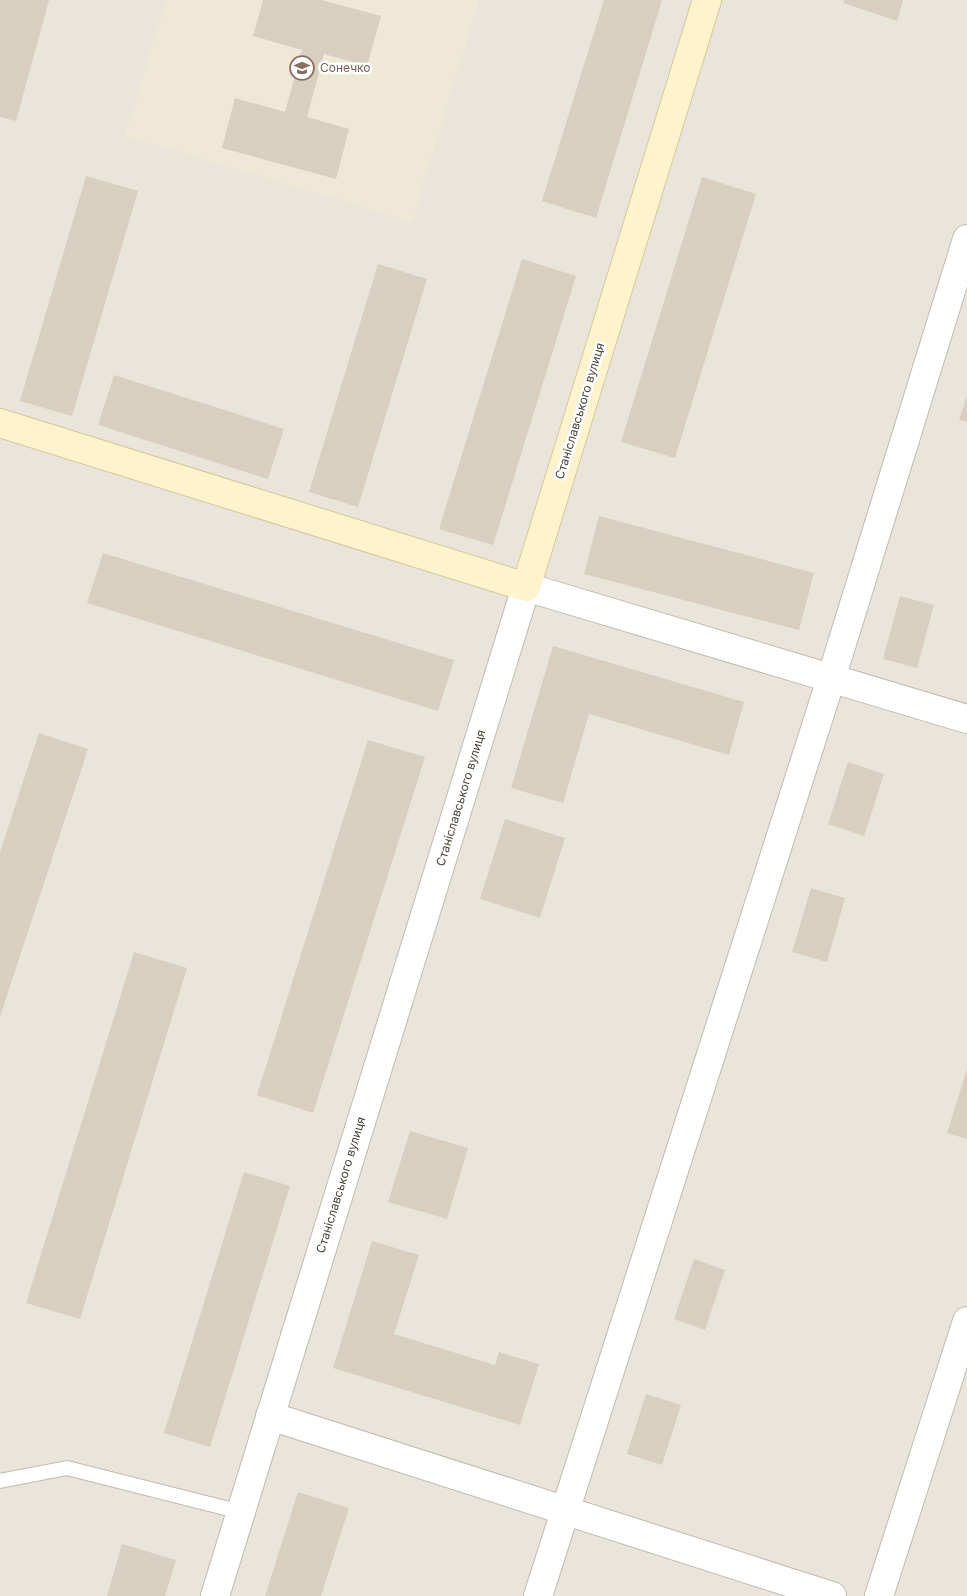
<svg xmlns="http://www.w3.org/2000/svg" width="967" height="1596" font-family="Inter,sans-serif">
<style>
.residential{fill:#eae5da}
.education{fill:#efe8d6}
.building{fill:#d8cfc1}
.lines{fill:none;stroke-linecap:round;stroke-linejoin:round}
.lane-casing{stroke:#c2bbae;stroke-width:16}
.street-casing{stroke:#c2bbae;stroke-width:30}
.secondary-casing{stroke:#d6c79b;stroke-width:30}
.lane{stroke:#fff;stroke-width:14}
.street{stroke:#fff;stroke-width:28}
.secondary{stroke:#fff3cd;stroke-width:28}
.labels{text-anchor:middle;stroke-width:5;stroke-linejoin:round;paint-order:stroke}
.education-label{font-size:12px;fill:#785e54;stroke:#fff;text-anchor:start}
.street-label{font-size:12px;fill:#4b4439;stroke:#fff}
</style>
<rect width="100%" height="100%" fill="#f6f3ec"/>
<!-- residential -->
<rect class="residential" x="0" y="0" width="967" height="1596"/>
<!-- education -->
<polygon class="education" points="166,0 479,0 412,222 125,136"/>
<!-- building -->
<g class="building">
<polygon points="0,0 49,0 16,121 0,117"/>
<polygon points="263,0 321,0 381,16 367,66 324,54 307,117 349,129 336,179 222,148 235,98 285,112 302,50 253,36"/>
<polygon points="604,0 662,0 596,218 542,201"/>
<polygon points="844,0 903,0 897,21 843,3"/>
<polygon points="86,176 138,191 72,416 20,401"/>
<polygon points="702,177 756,194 675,458 621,442"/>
<polygon points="522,259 576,276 493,545 439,529"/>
<polygon points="378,264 427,279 358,507 309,492"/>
<polygon points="114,375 284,429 268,479 98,425"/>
<polygon points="967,396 967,422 959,420"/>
<polygon points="599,516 814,573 799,630 584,574"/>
<polygon points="103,553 454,660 438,711 87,603"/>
<polygon points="900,596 934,605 917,668 883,659"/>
<polygon points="553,646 744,702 729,755 589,714 563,803 511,788"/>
<polygon points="39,733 88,749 0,1017 0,852"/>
<polygon points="368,740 425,757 313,1113 257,1095"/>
<polygon points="848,762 884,774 864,836 828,824"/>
<polygon points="505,819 565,838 540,918 480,899"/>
<polygon points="811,888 845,898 827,962 792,952"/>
<polygon points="134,952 187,968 80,1319 26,1303"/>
<polygon points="967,1069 967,1139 947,1133"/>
<polygon points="410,1131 468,1148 447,1219 388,1202"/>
<polygon points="244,1172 290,1186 210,1447 164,1433"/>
<polygon points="372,1241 419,1255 394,1334 495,1365 499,1352 539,1364 520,1425 333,1368"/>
<polygon points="694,1259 725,1270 705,1330 674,1319"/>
<polygon points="646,1394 681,1405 662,1465 627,1454"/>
<polygon points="298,1492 349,1508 321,1596 265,1596"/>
<polygon points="122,1544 176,1560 165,1596 107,1596"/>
</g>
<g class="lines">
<!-- lane casing -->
<g class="lane-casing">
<polyline id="lane" points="0,1481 67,1468 241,1512"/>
</g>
<!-- street casing -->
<g class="street-casing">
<g id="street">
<polyline points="270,1416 832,1596"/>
<polyline points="215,1596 526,587 967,719"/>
<polyline points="538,1596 831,679 967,239"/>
<polyline points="879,1596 967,1321"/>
</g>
</g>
<!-- secondary casing -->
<g class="secondary-casing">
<polyline id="secondary" points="0,423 526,587 707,0"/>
</g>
<!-- lane -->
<use href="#lane" class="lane"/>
<!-- street -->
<use href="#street" class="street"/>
<!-- secondary -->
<use href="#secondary" class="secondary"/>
</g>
<!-- icons -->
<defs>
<g id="school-ring" transform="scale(1.25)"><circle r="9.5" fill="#fff" stroke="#8d6e63" stroke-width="1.5"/><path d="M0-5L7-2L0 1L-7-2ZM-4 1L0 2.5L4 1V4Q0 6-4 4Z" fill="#8d6e63"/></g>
</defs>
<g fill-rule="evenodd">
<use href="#school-ring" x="302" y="68"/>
</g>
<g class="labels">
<!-- education labels -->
<g class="education-label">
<text x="320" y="72">Сонечко</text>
</g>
<!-- street labels -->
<g class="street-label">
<text transform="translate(580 411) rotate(-73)" y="4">Станіславського вулиця</text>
<text transform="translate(461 798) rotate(-73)" y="4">Станіславського вулиця</text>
<text transform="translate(341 1185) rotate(-73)" y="4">Станіславського вулиця</text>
</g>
</g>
</svg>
